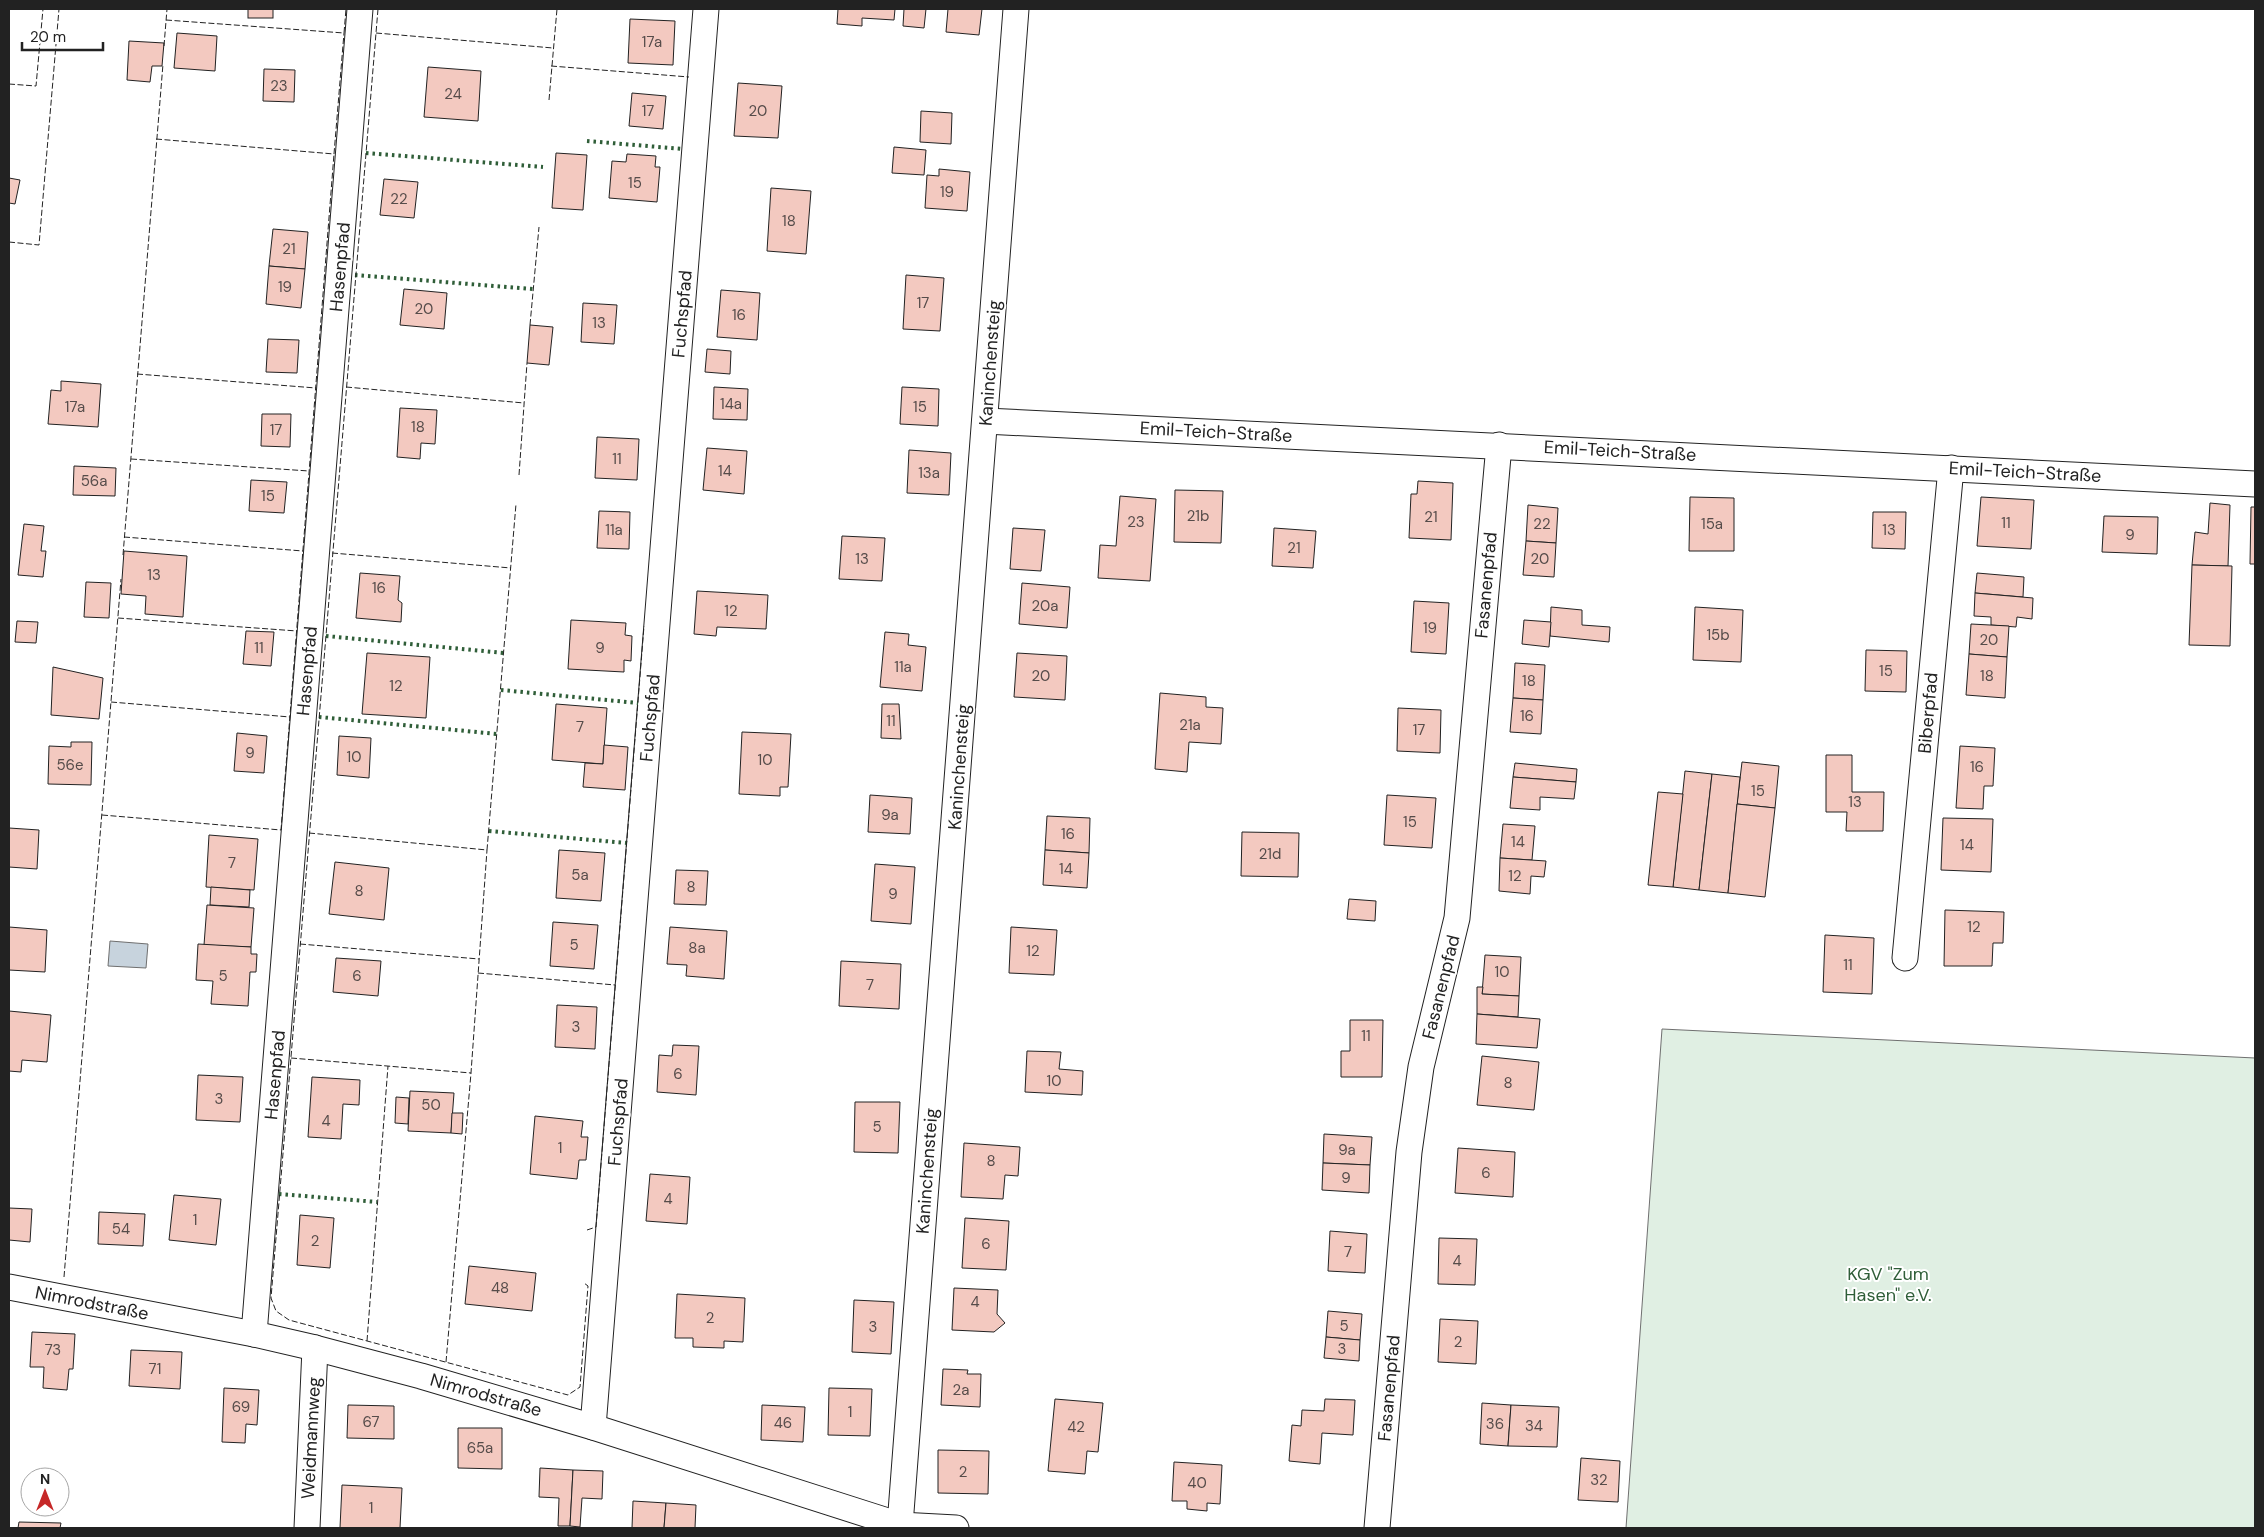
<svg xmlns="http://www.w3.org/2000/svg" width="2264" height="1537" font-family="'DM Sans',sans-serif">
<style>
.green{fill:#e0efe3;stroke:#6f6f6f}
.water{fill:#c7d3dd;stroke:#6f6f6f}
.building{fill:#f3c9c0;stroke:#222}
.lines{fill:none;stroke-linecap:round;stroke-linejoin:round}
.street-casing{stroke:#222;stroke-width:27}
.street{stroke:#fff;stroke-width:25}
.hedge{stroke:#2f5e38;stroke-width:4;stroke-dasharray:2.5 4;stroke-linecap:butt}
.fence{stroke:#222;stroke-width:1;stroke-dasharray:6 2.5;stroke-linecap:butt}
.labels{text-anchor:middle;stroke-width:4;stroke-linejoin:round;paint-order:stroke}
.number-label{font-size:15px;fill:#564c4a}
.street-label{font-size:18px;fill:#222;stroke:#fff}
.park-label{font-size:18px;fill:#2f5e38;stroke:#fff}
</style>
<rect width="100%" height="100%" fill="#fff"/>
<!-- green -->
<polygon class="green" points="1662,1029 2255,1058 2255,1528 1626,1528"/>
<!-- water -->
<polygon class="water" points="110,941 148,944 146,968 108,966"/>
<!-- building -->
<g class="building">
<rect x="248" y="9" width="25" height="9"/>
<polygon points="838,9 895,9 894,20 862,18 862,26 837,24"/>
<polygon points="904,9 926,9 924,28 903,26"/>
<polygon points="948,9 982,9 979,35 946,32"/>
<polygon points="630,19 675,21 673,65 628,63"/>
<polygon points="177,33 217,36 215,71 174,68"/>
<polygon points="129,41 164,43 162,66 152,66 150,82 127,80"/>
<polygon points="428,67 481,71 478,121 424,117"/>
<polygon points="264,69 295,70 294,102 263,101"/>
<polygon points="738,83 782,86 778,138 734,136"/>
<polygon points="632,93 666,96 663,129 629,126"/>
<polygon points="921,111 952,113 951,144 920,142"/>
<polygon points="894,147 926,150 924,175 892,173"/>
<polygon points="556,153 587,155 583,210 552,208"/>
<polygon points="627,154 656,156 655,167 660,167 657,202 609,198 612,161 626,162"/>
<polygon points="939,169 970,172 967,211 925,208 927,175 939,176"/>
<polygon points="9,178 20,180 15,204 9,203"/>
<polygon points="384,179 418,182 414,218 380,215"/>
<polygon points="771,188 811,191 806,254 767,251"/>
<polygon points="273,229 308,232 305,269 269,266"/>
<polygon points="269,266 305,269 301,308 266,304"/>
<polygon points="906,275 944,278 940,331 903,329"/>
<polygon points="404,289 447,293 444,329 400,325"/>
<polygon points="721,290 760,293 757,340 717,337"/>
<polygon points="583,303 617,305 614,344 581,342"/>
<polygon points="530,325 553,327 549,365 527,363"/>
<polygon points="268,339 299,340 297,373 266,372"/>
<polygon points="707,349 731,351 730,374 705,372"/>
<polygon points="61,381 101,384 98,427 48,424 51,390 61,391"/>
<polygon points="714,387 748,389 747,420 713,419"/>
<polygon points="902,387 939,389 938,426 900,424"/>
<polygon points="400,408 437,410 435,444 421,443 420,459 397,457"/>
<polygon points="262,414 291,414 290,447 261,446"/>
<polygon points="597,437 639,439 637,480 595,478"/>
<polygon points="707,448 747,451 744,494 703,490"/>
<polygon points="909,450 951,453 949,495 907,493"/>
<polygon points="74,466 116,468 115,496 73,495"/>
<polygon points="251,480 287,482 284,513 249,511"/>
<polygon points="1418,481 1453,483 1451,540 1409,538 1411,494 1417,494"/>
<polygon points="1175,490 1223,491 1221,543 1174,542"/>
<polygon points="1120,496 1156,499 1150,581 1098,578 1100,545 1116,546"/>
<polygon points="1690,497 1734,498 1734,551 1689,551"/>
<polygon points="1981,497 2034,500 2031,549 1977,546"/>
<polygon points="2210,503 2230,505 2228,566 2192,565 2195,532 2208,534"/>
<polygon points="1528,505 1558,508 1556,543 1526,541"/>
<polygon points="2251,507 2255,507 2255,564 2250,564"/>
<polygon points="599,511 630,512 629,549 597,548"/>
<polygon points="1873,512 1906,512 1905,549 1872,548"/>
<polygon points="2104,516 2158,517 2157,554 2102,552"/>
<polygon points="24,524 44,526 41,551 46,551 43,577 18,575"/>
<polygon points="1013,528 1045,530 1041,571 1010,569"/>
<polygon points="1274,528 1316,531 1313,568 1272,566"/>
<polygon points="842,536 885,538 882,581 839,579"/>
<polygon points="1526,541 1556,543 1554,577 1523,575"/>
<polygon points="124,551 187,556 183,617 145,614 146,596 121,594"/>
<polygon points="2192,565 2232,566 2230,646 2189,645"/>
<polygon points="360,573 400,576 398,600 402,603 401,622 356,618"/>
<polygon points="1977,573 2024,577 2023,597 1975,593"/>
<polygon points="86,582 111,583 109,618 84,617"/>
<polygon points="1022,583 1070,587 1067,628 1019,624"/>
<polygon points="697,591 768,595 766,629 717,627 716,636 694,634"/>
<polygon points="1975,593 2033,598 2032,619 2017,617 2016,627 1991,625 1991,617 1974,616"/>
<polygon points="1414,601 1449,603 1446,654 1411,652"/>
<polygon points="1551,607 1582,610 1582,625 1610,627 1609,642 1550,636"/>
<polygon points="1695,607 1743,610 1741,662 1693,660"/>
<polygon points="571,620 626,623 625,635 632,636 631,661 624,660 624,672 568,669"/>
<polygon points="1524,620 1551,622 1549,647 1522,644"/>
<polygon points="17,621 38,622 36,643 15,642"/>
<polygon points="1971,624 2009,626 2007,657 1969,654"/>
<polygon points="246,631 274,632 271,666 243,664"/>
<polygon points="885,632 909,634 908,645 926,647 922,691 880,687"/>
<polygon points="1866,650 1907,651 1906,692 1865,691"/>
<polygon points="367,653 430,657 426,718 362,714"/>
<polygon points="1017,653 1067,656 1065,700 1014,697"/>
<polygon points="1969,654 2007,657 2005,698 1966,695"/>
<polygon points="1515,663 1545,665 1543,700 1513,698"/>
<polygon points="53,667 103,678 99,719 51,715"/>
<polygon points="1160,693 1206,697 1206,707 1223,708 1221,744 1189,742 1187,772 1155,769"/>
<polygon points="1513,698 1543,700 1541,734 1510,732"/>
<polygon points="556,704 607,708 603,764 552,760"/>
<polygon points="882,704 899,704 901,739 881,738"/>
<polygon points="1398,708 1441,710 1440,753 1397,751"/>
<polygon points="742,732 791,734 788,787 780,787 780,796 739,794"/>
<polygon points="237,733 267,736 264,773 234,771"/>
<polygon points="339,736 371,738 369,778 337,775"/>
<polygon points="71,742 92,742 91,785 48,784 49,746 71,747"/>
<polygon points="604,745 628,747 625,790 583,787 585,763 603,764"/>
<polygon points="1960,746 1995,748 1993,786 1984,786 1983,809 1956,808"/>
<polygon points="1826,755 1852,755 1852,792 1884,792 1883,831 1846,831 1847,812 1826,812"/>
<polygon points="1742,762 1779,766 1775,808 1737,804"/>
<polygon points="1515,763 1577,769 1576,782 1513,777"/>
<polygon points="1685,771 1712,774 1699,890 1673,887"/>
<polygon points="1712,774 1740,777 1728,893 1699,890"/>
<polygon points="1513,777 1576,782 1574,799 1540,797 1540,810 1510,808"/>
<polygon points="1658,792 1683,794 1673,887 1648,885"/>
<polygon points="870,795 912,798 910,834 868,832"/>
<polygon points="1387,795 1436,798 1432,848 1384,845"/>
<polygon points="1737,804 1775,808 1765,897 1728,893"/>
<polygon points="1047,816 1090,818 1089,853 1045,850"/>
<polygon points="1943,818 1993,819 1991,872 1941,870"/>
<polygon points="1503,824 1535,826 1532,860 1500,858"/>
<polygon points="9,828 39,830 37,869 9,867"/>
<polygon points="1242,832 1299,833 1298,877 1241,876"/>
<polygon points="209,835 258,839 254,890 206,887"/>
<polygon points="559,850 605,853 601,901 556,898"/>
<polygon points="1045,850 1089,853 1087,888 1043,885"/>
<polygon points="1500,858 1546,861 1544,877 1531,876 1530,894 1499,891"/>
<polygon points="335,862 389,868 384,920 329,914"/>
<polygon points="875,864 915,867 911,924 871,921"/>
<polygon points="676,870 708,871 706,905 674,904"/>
<polygon points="211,887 250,890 249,907 210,905"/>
<polygon points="1349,899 1376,901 1375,921 1347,919"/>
<polygon points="207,905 254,908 251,947 204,945"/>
<polygon points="1945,910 2004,912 2003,943 1993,943 1992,966 1944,966"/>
<polygon points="553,922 598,925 594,969 550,966"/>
<polygon points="9,927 47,930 45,972 9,970"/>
<polygon points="670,927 727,931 724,979 686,976 687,965 667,964"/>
<polygon points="1011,927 1057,930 1054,975 1009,973"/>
<polygon points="1825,935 1874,938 1872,994 1823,992"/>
<polygon points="198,944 251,947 251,954 257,954 256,972 250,972 248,1006 211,1004 213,981 196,980"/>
<polygon points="1485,955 1521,957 1519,996 1482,994"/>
<polygon points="336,958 381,961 378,996 333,992"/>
<polygon points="841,961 901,964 899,1009 839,1006"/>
<polygon points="1477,987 1483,987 1482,994 1519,996 1518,1017 1477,1014"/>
<polygon points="557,1005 597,1007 595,1049 555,1047"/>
<polygon points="9,1011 51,1015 47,1062 22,1060 21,1072 9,1071"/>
<polygon points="1477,1014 1540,1019 1537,1048 1476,1044"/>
<polygon points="1350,1020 1383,1020 1382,1077 1341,1077 1341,1051 1350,1051"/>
<polygon points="673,1045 699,1046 696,1095 657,1092 659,1055 672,1056"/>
<polygon points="1027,1051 1061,1052 1059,1069 1083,1071 1082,1095 1025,1092"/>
<polygon points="1482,1056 1539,1062 1534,1110 1477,1105"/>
<polygon points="198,1075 243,1077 240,1122 196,1120"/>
<polygon points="312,1077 360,1080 359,1105 343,1104 341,1139 308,1137"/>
<polygon points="410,1091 454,1093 451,1133 408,1131"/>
<polygon points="396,1097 409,1098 408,1124 395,1123"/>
<polygon points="855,1102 900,1102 898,1153 854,1152"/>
<polygon points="452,1113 463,1113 462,1134 451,1133"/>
<polygon points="535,1116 583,1121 581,1137 588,1137 586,1160 579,1160 577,1179 530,1174"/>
<polygon points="1324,1134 1372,1137 1370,1165 1323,1163"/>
<polygon points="964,1143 1020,1147 1018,1176 1005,1175 1003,1199 961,1197"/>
<polygon points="1458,1148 1515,1152 1513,1197 1455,1193"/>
<polygon points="1323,1163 1370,1165 1369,1193 1322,1190"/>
<polygon points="650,1174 690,1177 687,1224 646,1221"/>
<polygon points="174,1195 221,1199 216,1245 169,1240"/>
<polygon points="9,1208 32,1209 30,1242 9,1240"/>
<polygon points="99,1212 145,1214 143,1246 98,1244"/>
<polygon points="300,1215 334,1218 330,1268 297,1265"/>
<polygon points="965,1218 1009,1221 1006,1270 962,1268"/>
<polygon points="1330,1231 1367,1234 1365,1273 1328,1271"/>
<polygon points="1439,1238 1477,1239 1475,1285 1438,1284"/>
<polygon points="469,1266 536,1273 532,1311 465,1304"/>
<polygon points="954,1288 998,1290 997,1314 1005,1323 994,1332 952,1330"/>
<polygon points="677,1294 745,1298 743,1342 724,1341 724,1348 693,1347 693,1338 675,1338"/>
<polygon points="854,1300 894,1302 891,1354 852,1352"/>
<polygon points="1328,1311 1362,1314 1360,1340 1326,1337"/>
<polygon points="1440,1319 1478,1321 1476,1364 1438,1362"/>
<polygon points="32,1332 75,1334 73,1369 69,1369 67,1390 43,1388 44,1367 30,1367"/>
<polygon points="1326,1337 1360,1340 1359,1361 1324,1358"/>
<polygon points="131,1350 182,1352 180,1389 129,1386"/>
<polygon points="943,1369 968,1370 967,1374 981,1374 980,1407 941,1405"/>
<polygon points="224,1388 259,1390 257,1425 246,1424 245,1443 222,1442"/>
<polygon points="829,1388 872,1389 870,1436 828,1435"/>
<polygon points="1055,1399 1103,1403 1098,1452 1087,1451 1085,1474 1048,1471"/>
<polygon points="1325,1399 1355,1400 1353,1435 1322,1433 1320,1464 1289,1461 1292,1425 1301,1426 1302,1410 1324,1411"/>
<polygon points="1482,1403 1511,1405 1508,1446 1480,1444"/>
<polygon points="348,1405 394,1406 394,1439 347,1438"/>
<polygon points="762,1405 805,1407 803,1442 761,1440"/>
<polygon points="1511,1405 1559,1407 1557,1447 1508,1446"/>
<polygon points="458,1428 502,1428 502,1469 458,1468"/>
<polygon points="938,1450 989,1451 988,1494 938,1493"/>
<polygon points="1581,1458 1620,1461 1618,1502 1578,1500"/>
<polygon points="1174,1462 1222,1465 1220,1504 1207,1503 1207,1511 1187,1509 1187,1501 1172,1501"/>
<polygon points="540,1468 573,1470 570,1526 558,1526 559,1498 539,1497"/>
<polygon points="573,1470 603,1471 602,1499 582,1498 580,1527 570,1526"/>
<polygon points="342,1485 402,1488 400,1528 340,1528"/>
<polygon points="633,1501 666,1503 664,1528 632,1528"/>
<polygon points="666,1503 696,1505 695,1528 664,1528"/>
<polygon points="19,1522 61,1523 60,1528 18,1528"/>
</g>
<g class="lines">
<!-- street casing -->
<g class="street-casing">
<g id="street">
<polyline points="985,421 2255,484"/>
<polyline points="1905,958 1951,468"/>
<polyline points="9,1287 254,1334 315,1348 421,1376 593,1427 900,1525 956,1528"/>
<polyline points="254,1334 360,9"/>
<polyline points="593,1427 706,9"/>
<polyline points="900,1525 1016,9"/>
<polyline points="307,1528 315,1348"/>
<polyline points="1377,1528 1409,1152 1421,1067 1457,918 1499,445"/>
</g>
</g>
<!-- street -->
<use href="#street" class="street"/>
<!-- hedge -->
<g class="hedge">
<polyline points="587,141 683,149"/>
<polyline points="366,153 543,167"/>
<polyline points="355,275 533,289"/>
<polyline points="326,636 504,653"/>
<polyline points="501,690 638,703"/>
<polyline points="319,717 497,734"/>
<polyline points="489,831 627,843"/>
<polyline points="279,1194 377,1202"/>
</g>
<!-- fence -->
<g class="fence">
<polyline points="378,9 271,1298 276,1311 289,1320 568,1395 580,1387 588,1286 584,1283"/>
<polyline points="166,20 344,33 346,9"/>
<polyline points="376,33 553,48"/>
<polyline points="164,46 167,9"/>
<polyline points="551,66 689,77"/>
<polyline points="9,84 36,86 43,9"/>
<polyline points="549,100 557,9"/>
<polyline points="156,139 334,154 344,33"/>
<polyline points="9,242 39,245 59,9"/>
<polyline points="530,325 539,227"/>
<polyline points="137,374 316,388"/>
<polyline points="346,387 524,403"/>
<polyline points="131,459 309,471"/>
<polyline points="519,475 527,363"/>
<polyline points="124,537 303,551"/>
<polyline points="332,553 511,568"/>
<polyline points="123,555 163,64"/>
<polyline points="118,618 297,631"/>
<polyline points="111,702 290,717"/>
<polyline points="102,815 281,830 334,154"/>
<polyline points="309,833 487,850 516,504"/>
<polyline points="300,944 479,959"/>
<polyline points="478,973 615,985"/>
<polyline points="291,1058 471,1073"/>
<polyline points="587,1230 596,1227 644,626"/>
<polyline points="64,1277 121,579"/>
<polyline points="367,1341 388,1066"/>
<polyline points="446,1362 471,1073 487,850"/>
</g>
</g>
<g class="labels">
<!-- number labels -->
<g class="number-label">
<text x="652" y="47">17a</text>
<text x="279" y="91">23</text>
<text x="453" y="99">24</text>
<text x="648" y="116">17</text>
<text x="758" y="116">20</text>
<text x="635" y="188">15</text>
<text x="947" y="197">19</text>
<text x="399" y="204">22</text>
<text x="789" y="226">18</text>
<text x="289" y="254">21</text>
<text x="285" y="292">19</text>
<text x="923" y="308">17</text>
<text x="424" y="314">20</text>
<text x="739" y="320">16</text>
<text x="599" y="328">13</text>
<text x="731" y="409">14a</text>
<text x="75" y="412">17a</text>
<text x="920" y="412">15</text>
<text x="418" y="432">18</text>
<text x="276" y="435">17</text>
<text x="617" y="464">11</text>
<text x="725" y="476">14</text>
<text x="929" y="478">13a</text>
<text x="94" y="486">56a</text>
<text x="268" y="501">15</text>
<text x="1198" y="521">21b</text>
<text x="1431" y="522">21</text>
<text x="1136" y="527">23</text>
<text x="2006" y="528">11</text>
<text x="1542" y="529">22</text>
<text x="1712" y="529">15a</text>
<text x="614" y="535">11a</text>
<text x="1889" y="535">13</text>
<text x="2130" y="540">9</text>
<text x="1294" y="553">21</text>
<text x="862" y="564">13</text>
<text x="1540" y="564">20</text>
<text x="154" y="580">13</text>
<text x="379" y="593">16</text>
<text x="1045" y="611">20a</text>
<text x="731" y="616">12</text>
<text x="1430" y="633">19</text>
<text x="1718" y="640">15b</text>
<text x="1989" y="645">20</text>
<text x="259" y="653">11</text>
<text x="600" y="653">9</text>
<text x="903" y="672">11a</text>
<text x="1886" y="676">15</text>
<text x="1041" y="681">20</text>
<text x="1987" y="681">18</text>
<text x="1529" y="686">18</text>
<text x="396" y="691">12</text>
<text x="1527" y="721">16</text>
<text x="891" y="726">11</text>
<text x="1190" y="730">21a</text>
<text x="580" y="732">7</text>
<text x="1419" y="735">17</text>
<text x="250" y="758">9</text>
<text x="354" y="762">10</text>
<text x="765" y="765">10</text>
<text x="70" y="770">56e</text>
<text x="1977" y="772">16</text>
<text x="1758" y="796">15</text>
<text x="1855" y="807">13</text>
<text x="890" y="820">9a</text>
<text x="1410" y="827">15</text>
<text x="1068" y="839">16</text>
<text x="1518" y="847">14</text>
<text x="1967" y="850">14</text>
<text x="1270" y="859">21d</text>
<text x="232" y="868">7</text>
<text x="1066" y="874">14</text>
<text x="580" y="880">5a</text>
<text x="1515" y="881">12</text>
<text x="691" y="892">8</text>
<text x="359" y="896">8</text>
<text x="893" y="899">9</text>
<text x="1974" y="932">12</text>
<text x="574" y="950">5</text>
<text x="697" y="953">8a</text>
<text x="1033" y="956">12</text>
<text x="1848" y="970">11</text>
<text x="1502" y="977">10</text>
<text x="223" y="981">5</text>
<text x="357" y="981">6</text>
<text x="870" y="990">7</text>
<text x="576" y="1032">3</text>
<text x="1366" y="1041">11</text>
<text x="678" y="1079">6</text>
<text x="1054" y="1086">10</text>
<text x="1508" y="1088">8</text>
<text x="219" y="1104">3</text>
<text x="431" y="1110">50</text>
<text x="326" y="1126">4</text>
<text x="877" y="1132">5</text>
<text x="560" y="1153">1</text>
<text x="1347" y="1155">9a</text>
<text x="991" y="1166">8</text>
<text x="1486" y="1178">6</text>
<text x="1346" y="1183">9</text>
<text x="668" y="1204">4</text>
<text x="195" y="1225">1</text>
<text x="121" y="1234">54</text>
<text x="315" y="1246">2</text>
<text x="986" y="1249">6</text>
<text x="1348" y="1257">7</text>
<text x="1457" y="1266">4</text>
<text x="500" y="1293">48</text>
<text x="975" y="1307">4</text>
<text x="710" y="1323">2</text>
<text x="1344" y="1331">5</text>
<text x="873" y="1332">3</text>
<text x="1458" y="1347">2</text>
<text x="1342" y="1354">3</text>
<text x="53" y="1355">73</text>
<text x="155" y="1374">71</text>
<text x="961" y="1395">2a</text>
<text x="241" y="1412">69</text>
<text x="850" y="1417">1</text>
<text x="371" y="1427">67</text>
<text x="783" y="1428">46</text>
<text x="1495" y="1429">36</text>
<text x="1534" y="1431">34</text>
<text x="1076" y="1432">42</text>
<text x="480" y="1453">65a</text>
<text x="963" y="1477">2</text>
<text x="1599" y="1485">32</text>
<text x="1197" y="1488">40</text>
<text x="371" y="1513">1</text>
</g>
<!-- street labels -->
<g class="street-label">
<text transform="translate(340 267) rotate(-85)" y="6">Hasenpfad</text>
<text transform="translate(682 314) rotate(-85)" y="6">Fuchspfad</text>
<text transform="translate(990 363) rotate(-86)" y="6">Kaninchensteig</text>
<text transform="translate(1216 432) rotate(3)" y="6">Emil-Teich-Straße</text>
<text transform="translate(1620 451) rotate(3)" y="6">Emil-Teich-Straße</text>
<text transform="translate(2025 472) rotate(3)" y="6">Emil-Teich-Straße</text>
<text transform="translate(1486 585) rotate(-85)" y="6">Fasanenpfad</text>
<text transform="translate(307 671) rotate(-85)" y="6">Hasenpfad</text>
<text transform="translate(1928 713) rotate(-85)" y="6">Biberpfad</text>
<text transform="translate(650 718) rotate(-85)" y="6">Fuchspfad</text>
<text transform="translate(959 767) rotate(-86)" y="6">Kaninchensteig</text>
<text transform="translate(1441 987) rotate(-76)" y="6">Fasanenpfad</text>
<text transform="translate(275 1075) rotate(-85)" y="6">Hasenpfad</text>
<text transform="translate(618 1122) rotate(-85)" y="6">Fuchspfad</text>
<text transform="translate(927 1171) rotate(-86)" y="6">Kaninchensteig</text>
<text transform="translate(92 1303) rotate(11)" y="6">Nimrodstraße</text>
<text transform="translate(1389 1388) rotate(-85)" y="6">Fasanenpfad</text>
<text transform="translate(486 1395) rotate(16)" y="6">Nimrodstraße</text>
<text transform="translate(311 1438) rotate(-87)" y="6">Weidmannweg</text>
</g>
<!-- park labels -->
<g class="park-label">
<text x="1888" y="1280">KGV "Zum<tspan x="1888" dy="21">Hasen" e.V.</tspan></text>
</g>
</g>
<!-- border -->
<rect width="2264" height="1537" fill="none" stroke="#222222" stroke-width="20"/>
<!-- north arrow -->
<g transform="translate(45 1492)"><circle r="24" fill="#ffffff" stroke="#a7a7a7"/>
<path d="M0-4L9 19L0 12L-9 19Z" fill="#c62828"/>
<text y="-8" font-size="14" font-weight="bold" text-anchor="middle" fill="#222222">N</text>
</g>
<!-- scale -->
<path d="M22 42v8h81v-8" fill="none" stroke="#222222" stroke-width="2.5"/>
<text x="30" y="42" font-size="15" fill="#222222" stroke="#ffffff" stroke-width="4" paint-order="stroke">20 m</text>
</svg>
